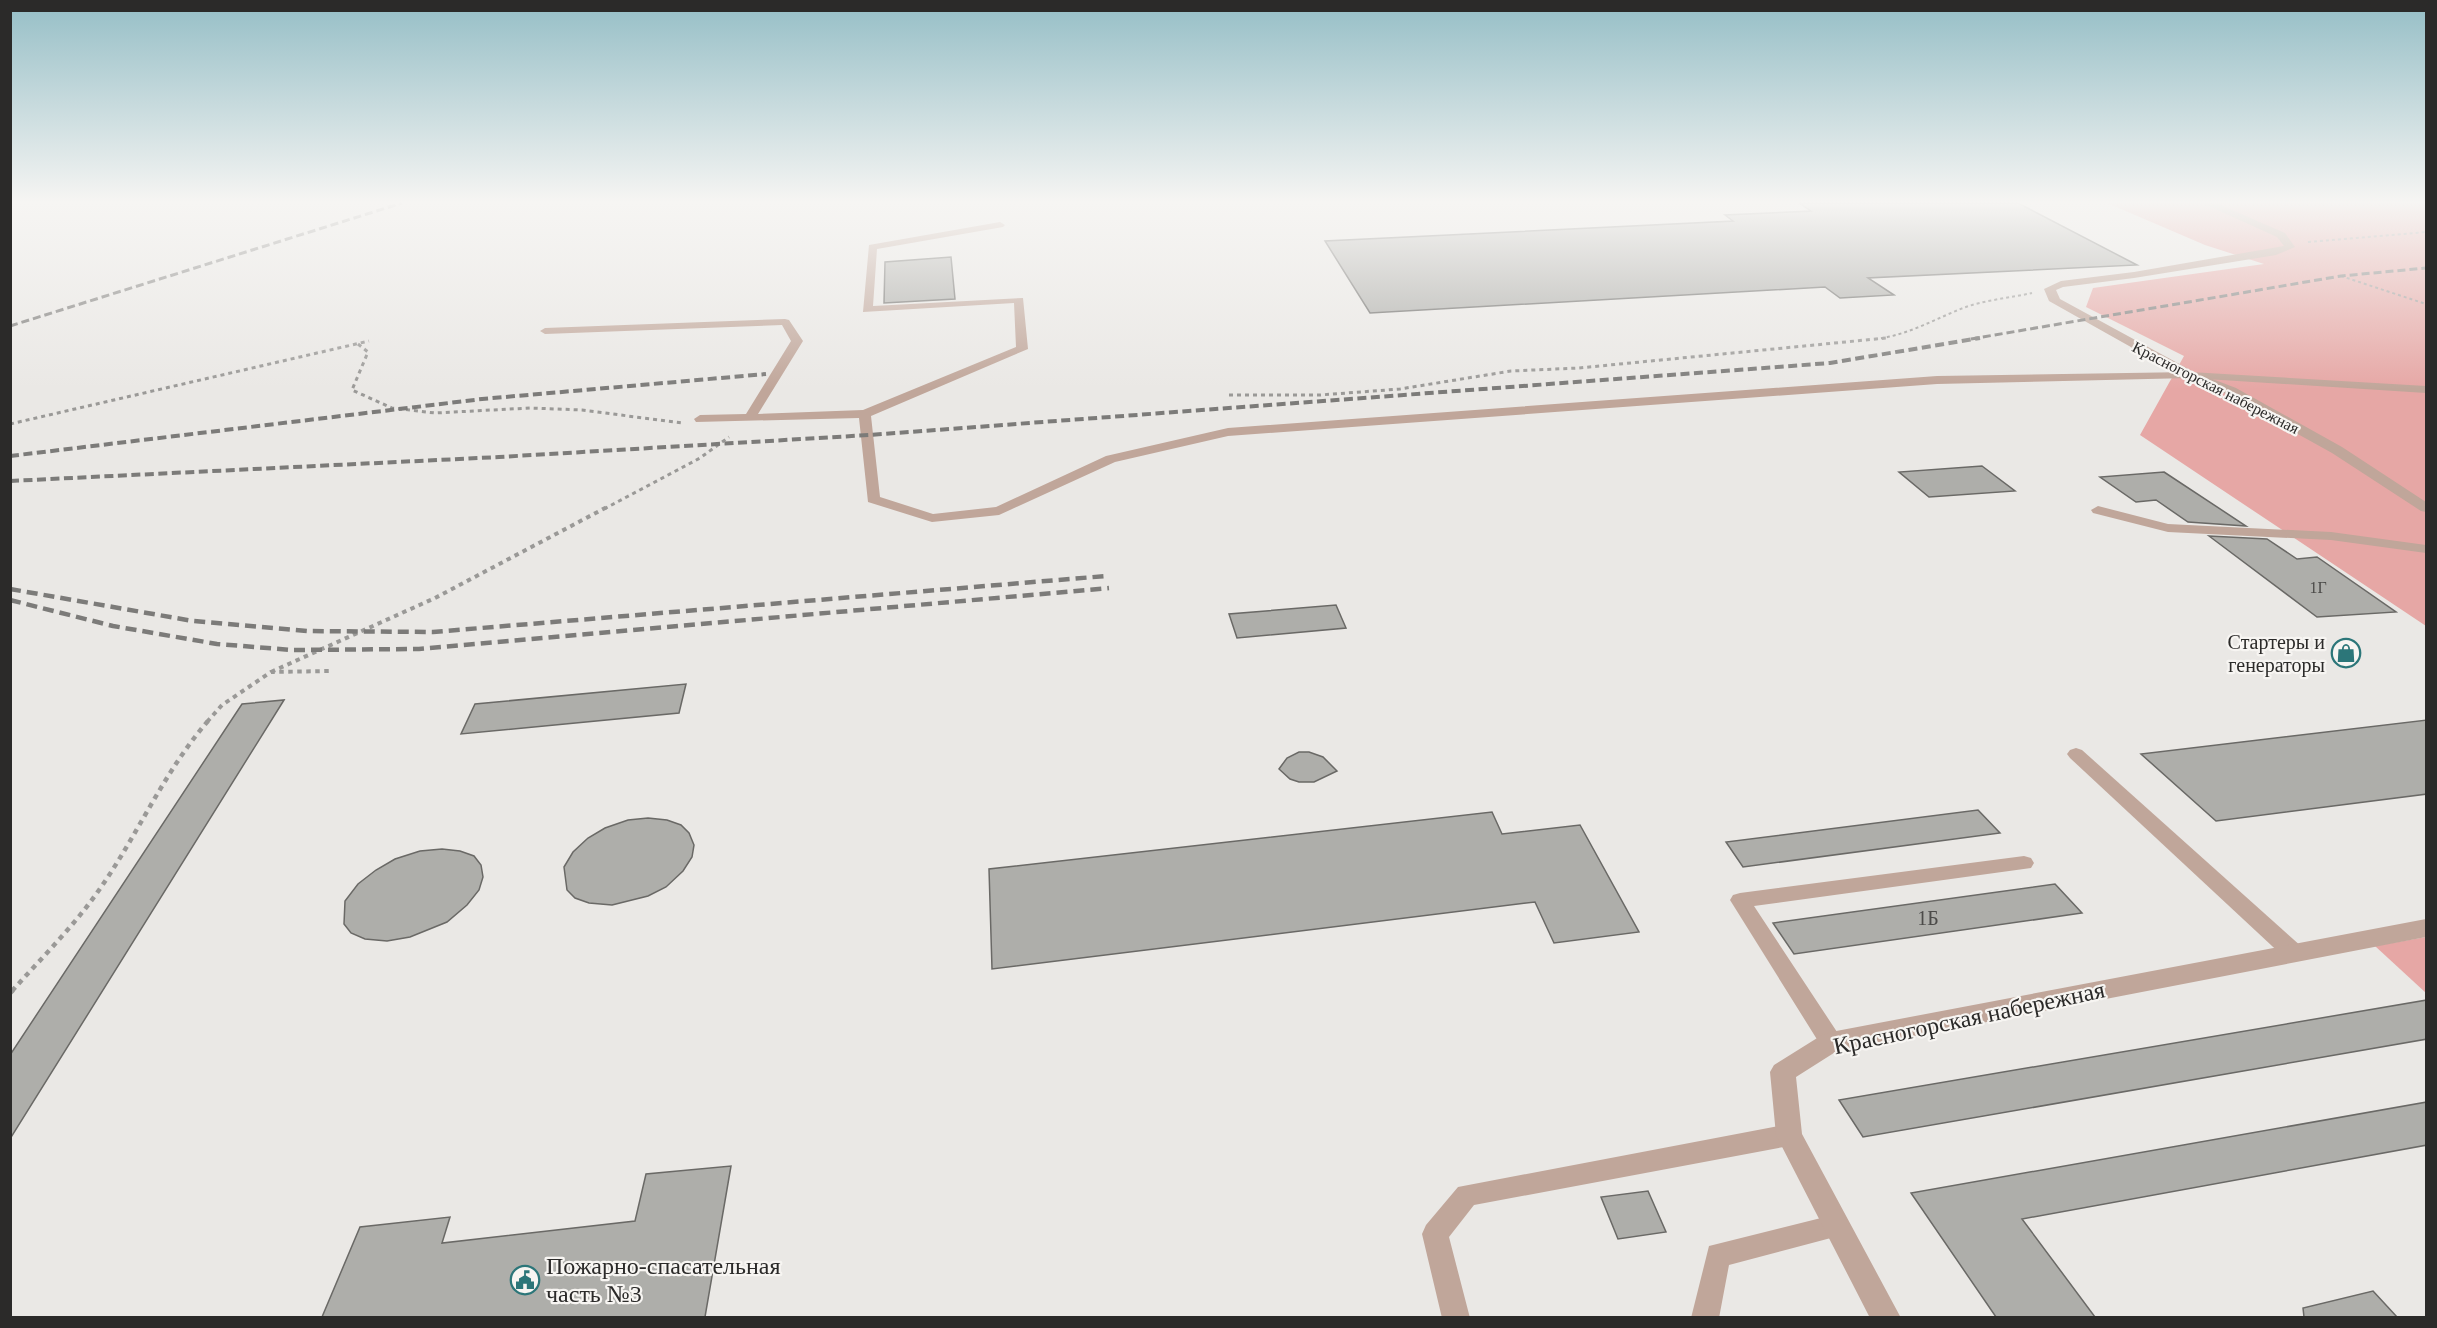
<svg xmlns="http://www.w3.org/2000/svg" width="2437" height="1328" font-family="'Times New Roman',serif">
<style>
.green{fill:#e6a7a5}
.building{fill:#aeaeaa;stroke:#6a6966;stroke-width:1.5}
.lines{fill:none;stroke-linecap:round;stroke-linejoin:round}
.path-far4{stroke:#9a9997;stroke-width:2;stroke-dasharray:3 3;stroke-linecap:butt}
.path-far3{stroke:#9a9997;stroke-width:3;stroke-dasharray:4 4;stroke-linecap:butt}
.path-far2{stroke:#9a9997;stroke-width:4;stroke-dasharray:4.5 4.5;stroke-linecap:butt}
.path-far1{stroke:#9a9997;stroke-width:4.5;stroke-dasharray:5 5;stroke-linecap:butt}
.path{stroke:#9a9997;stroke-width:5;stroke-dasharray:7 7;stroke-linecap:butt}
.service{fill:#c0a69a;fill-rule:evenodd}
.minor{fill:#c0a69a;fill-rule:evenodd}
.rail-far2{stroke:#7c7b79;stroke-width:3;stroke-dasharray:8 4;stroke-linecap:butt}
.rail-far1{stroke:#7c7b79;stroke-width:4;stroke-dasharray:9 4.5;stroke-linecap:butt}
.rail{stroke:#7c7b79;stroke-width:4.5;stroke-dasharray:11 6;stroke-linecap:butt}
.labels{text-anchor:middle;stroke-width:4.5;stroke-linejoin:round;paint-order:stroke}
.far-street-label{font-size:16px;fill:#2b2a29;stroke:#f7f5f2}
.number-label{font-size:16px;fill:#4c4b49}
.poi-label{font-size:20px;fill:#2b2a29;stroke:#f7f5f2;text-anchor:end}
.near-number-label{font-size:20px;fill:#4c4b49}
.near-street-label{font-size:24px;fill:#2b2a29;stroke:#f7f5f2}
.near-poi-label{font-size:24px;fill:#2b2a29;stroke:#f7f5f2;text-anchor:start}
</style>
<rect width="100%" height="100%" fill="#eae8e5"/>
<!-- green -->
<g class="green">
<polygon points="2107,203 2426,203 2426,626 2140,435 2184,356 2086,307 2093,288 2264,264 2205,245"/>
<polygon points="2426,937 2426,993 2375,946"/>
</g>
<!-- building -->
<g class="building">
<polygon points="1799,203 2018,203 2137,265 1868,278 1894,295 1840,298 1825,287 1370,313 1325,241 1733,221 1725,215 1811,211"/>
<polygon points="951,257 955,299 884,303 885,262"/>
<polygon points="1982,466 2015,491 1929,497 1899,472"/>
<polygon points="2164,472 2246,526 2188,522 2156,500 2136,502 2100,477"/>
<polygon points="2209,536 2267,539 2297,559 2317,557 2396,612 2317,617"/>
<polygon points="1336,605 1346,628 1237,638 1229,614"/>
<polygon points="686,684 679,713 461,734 475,704"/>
<polygon points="284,700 10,1139 10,1055 242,704"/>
<polygon points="2427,720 2427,794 2216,821 2141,754"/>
<polygon points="1299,752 1309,752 1323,757 1337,771 1314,782 1299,782 1290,779 1279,769 1287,758"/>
<polygon points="1978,810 2000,833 1743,867 1726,842"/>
<polygon points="1492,812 1502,834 1580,825 1639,932 1554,943 1535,902 992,969 989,869"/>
<polygon points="648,818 667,820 681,825 689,833 694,845 692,857 683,871 666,887 648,896 612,905 589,903 575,898 567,890 564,867 573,852 588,838 605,828 628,820"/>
<polygon points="442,849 460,851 474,856 481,865 483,877 479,890 467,905 447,922 410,937 387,941 365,939 351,933 344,924 345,901 358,884 376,870 395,859 420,851"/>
<polygon points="2055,884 2082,913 1794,954 1773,923"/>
<polygon points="2427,1000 2427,1039 1863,1137 1839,1100"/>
<polygon points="2427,1102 2427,1145 2022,1219 2095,1317 1996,1317 1911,1193"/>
<polygon points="731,1166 705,1317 322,1317 360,1227 450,1217 442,1243 635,1221 646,1174"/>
<polygon points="1648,1191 1666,1232 1618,1239 1601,1197"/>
<polygon points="2373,1291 2397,1317 2304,1317 2303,1308"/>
</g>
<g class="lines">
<!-- path-far4 -->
<g class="path-far4">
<polyline points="2308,242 2426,232"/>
<polyline points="2341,276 2426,304"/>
<path d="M1875,339C1906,336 1935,319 1963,308C1984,300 2010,298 2032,293"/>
</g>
<!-- path-far3 -->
<g class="path-far3">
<polyline points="358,344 368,352 352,390 392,408 435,413 530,408 582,410 682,423"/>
<polyline points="1229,395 1320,395 1400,389 1511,371 1579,368 1886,338"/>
<polyline points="10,424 369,341"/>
<polyline points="604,509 700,458 729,437"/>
</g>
<!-- path-far2 -->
<g class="path-far2">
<polyline points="271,672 435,598 607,507"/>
<polyline points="207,722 222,705 271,672 329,671"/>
</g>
<!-- path-far1 -->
<path class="path-far1" d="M12,991C37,963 65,935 88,905C133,847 160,776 208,721"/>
<!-- path -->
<polyline class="path" points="10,993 13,990"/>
<!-- service -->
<g class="service">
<polygon points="1000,222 1005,225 1003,227 877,249 873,306 1023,298 1028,349 871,416 880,497 933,514 996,507 1106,456 1228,428 1937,376 2190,372 2426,386 2426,393 2190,378 1937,384 1228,436 1115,462 999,515 932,522 868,502 859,418 696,422 694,419 700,415 746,414 791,341 782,325 545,334 540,331 545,328 785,319 789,320 803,341 758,414 863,410 1016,347 1014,303 863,312 869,245"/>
<polygon points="2098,506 2168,524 2331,532 2426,545 2426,553 2331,540 2168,532 2093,513 2091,510"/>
<polygon points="2076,748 2082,750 2302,947 2305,953 2302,959 2294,961 2286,959 2070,758 2067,754 2070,750"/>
<polygon points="2024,856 2031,858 2034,863 2031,868 1754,906 1839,1035 1842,1042 1839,1049 1831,1051 1823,1049 1730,900 1733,895 1740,893"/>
<polygon points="1789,1124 1798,1128 1801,1135 1798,1142 1789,1146 1474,1205 1449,1237 1470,1318 1442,1318 1422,1234 1426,1225 1458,1187"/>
<polygon points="1837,1214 1846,1218 1850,1226 1846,1234 1729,1265 1719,1318 1691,1318 1709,1246"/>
</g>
<!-- minor -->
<g class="minor">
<polygon points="2202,203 2216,203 2285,233 2295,247 2276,255 2134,278 2063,287 2056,290 2060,299 2194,372 2236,388 2342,447 2426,502 2426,512 2421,511 2332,453 2226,394 2186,378 2049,301 2044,289 2061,281 2134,272 2284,246 2277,237"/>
<polygon points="2426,919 2426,937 1837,1051 1796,1077 1802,1134 1901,1318 1870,1318 1776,1135 1770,1072 1774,1065 1822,1035 1831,1032"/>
</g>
<!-- rail-far2 -->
<g class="rail-far2">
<polyline points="10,326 402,203"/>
<polyline points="1971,339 2341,276 2426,268"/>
</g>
<!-- rail-far1 -->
<g class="rail-far1">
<polyline points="10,456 482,399 766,374"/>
<polyline points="10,481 499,457 869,435 1830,363 1980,338"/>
</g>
<!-- rail -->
<g class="rail">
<polyline points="10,589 193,621 308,631 433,632 1106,576"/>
<polyline points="10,600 113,626 217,644 292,650 419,649 1109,588"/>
</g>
</g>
<!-- sky -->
<linearGradient id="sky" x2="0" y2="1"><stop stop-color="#95bec6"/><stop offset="0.52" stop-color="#f6f5f3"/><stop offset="1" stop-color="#f6f5f3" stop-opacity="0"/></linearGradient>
<rect width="2437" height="389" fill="url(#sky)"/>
<!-- icons -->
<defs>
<g id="shop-ring" transform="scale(1.5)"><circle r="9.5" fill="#f7f5f2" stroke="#2c7679" stroke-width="1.5"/><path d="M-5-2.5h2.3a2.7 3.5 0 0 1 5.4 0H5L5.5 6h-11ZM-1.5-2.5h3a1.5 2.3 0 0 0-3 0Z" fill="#2c7679"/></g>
<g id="civic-ring" transform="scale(1.5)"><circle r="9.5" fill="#f7f5f2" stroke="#2c7679" stroke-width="1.5"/><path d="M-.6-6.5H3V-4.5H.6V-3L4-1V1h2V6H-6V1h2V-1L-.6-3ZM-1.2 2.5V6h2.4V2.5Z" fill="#2c7679"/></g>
</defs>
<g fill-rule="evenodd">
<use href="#shop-ring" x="2346" y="653"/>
<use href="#civic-ring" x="525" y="1280"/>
</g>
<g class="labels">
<!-- far-street labels -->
<g class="far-street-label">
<text transform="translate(2216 387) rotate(27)" y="6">Краcногорская набережная</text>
</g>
<!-- number labels -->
<g class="number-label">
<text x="2318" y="593">1Г</text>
</g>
<!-- poi labels -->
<g class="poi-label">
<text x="2325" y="649">Стартеры и<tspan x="2325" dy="23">генераторы</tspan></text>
</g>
<!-- near-number labels -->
<g class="near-number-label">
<text x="1928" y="925">1Б</text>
</g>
<!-- near-street labels -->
<g class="near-street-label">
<text transform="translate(1969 1018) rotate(-12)" y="8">Краcногорская набережная</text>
</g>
<!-- near-poi labels -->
<g class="near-poi-label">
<text x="546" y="1274">Пожарно-спасательная<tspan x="546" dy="28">часть №3</tspan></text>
</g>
</g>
<!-- border -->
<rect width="2437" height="1328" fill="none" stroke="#2b2a29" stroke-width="24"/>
</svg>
